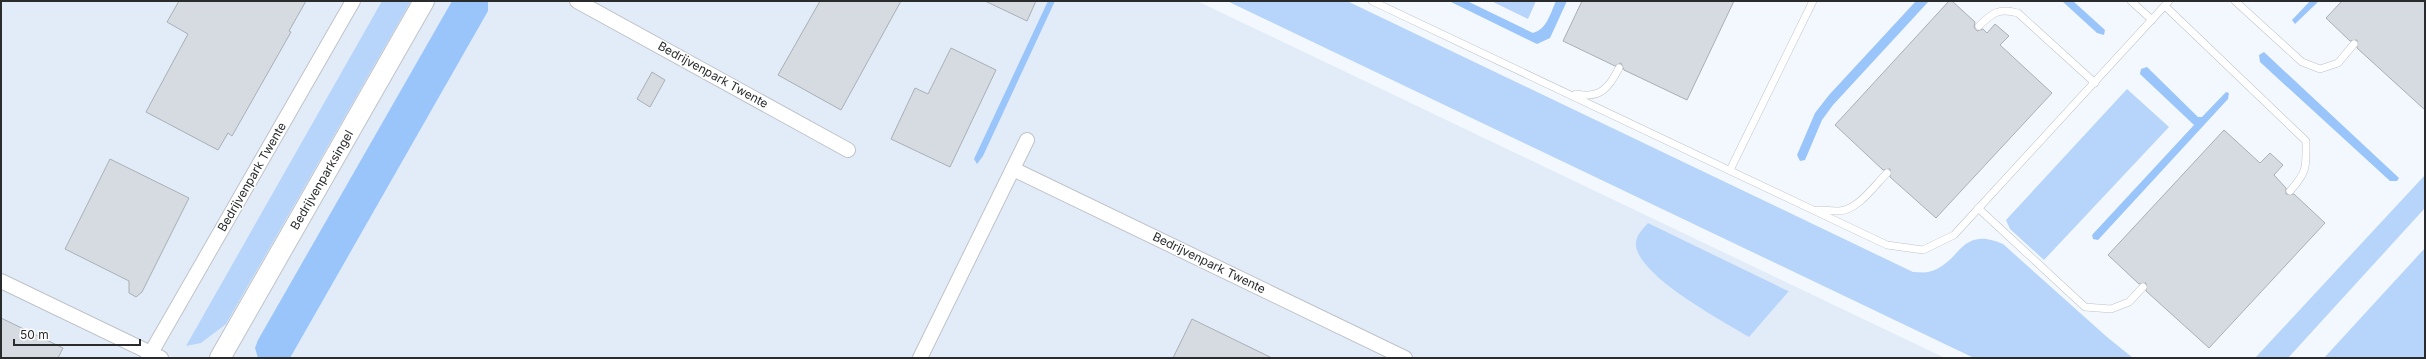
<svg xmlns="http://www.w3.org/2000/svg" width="2426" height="359" font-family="Inter,sans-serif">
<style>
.built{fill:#e2ecf9}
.green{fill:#b7d5fa}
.water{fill:#9ac5fb}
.building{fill:#d6dbe1;stroke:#aaafb5}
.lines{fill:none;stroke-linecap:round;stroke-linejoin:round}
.lane-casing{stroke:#bec3c9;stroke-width:8}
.street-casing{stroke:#bec3c9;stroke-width:16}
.secondary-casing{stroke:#bec3c9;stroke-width:22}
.lane{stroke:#fff;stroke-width:7}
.street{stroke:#fff;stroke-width:14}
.secondary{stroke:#fff;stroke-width:20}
.labels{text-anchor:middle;stroke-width:3;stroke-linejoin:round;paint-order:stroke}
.street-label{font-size:12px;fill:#292b2d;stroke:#fff}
</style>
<rect width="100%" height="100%" fill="#f3f8fe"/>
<!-- built -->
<polygon class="built" points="1,1 1197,1 1945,358 1,358"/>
<!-- green -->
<g class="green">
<polygon points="382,1 411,1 226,324 201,343 186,346"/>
<path d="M1227,1H1347L1913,272C1917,272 1924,273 1928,272C1962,264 1958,225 2003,244L2107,337L2133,358H1974Z"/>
<polygon points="1491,1 1536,1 1528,19"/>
<polygon points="2127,89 2169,127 2044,260 2010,229 2006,220"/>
<polygon points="2425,175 2425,208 2288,358 2255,358"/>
<path d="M1648,223L1788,291H1789L1749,337C1723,321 1641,278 1636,246C1635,236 1642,230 1648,223Z"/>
<polygon points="2425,248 2425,358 2324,358"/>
</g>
<!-- water -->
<g class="water">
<polygon points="452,1 488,1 488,11 290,358 258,358 255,348 258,340"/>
<polygon points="1048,1 1055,1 983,156 977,164 974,159"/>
<path d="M1449,1H1467L1533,33C1547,29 1550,14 1556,1H1567L1550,38L1537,44Z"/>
<polygon points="1916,1 1929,1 1833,105 1822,120 1805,160 1800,161 1797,155 1815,113 1829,95"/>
<polygon points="2062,1 2073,1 2105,30 2104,35 2097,33"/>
<polygon points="2310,1 2319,1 2295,24 2292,20"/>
<polygon points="2264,52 2399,178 2397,181 2390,181 2260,62 2259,55"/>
<polygon points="2147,67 2198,117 2202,117 2226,92 2229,93 2228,99 2098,240 2093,239 2092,235 2194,125 2140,74 2141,69"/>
</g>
<!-- building -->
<g class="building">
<polygon points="179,1 306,1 289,31 291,32 232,136 228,133 218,150 146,112 188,34 167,22"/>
<polygon points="820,1 901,1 841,110 778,75"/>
<polygon points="985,1 1036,1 1027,21"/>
<polygon points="1582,1 1734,1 1687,100 1624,70 1621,63 1615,66 1563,41"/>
<polygon points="1949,1 1952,1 1975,22 1974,27 1977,31 1983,29 1987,33 1995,24 2009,36 2000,45 2052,93 1936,218 1890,177 1890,169 1883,170 1835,125"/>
<polygon points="2342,1 2425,1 2425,110 2357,48 2357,40 2350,41 2326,18"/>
<polygon points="951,48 996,70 950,167 891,139 915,88 928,94"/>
<polygon points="652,72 665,80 650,107 637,99"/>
<polygon points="2224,130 2260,163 2270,153 2283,165 2274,175 2286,188 2286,194 2294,194 2325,223 2209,348 2146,291 2146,283 2139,284 2108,255"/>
<polygon points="110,159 189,198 142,292 136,297 129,293 129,281 65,249"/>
<polygon points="1,318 63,348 58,358 1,358"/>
<polygon points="1192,319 1272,358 1173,358"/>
</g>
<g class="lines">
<!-- lane casing -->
<g class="lane-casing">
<g id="lane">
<polyline points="1372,1 1887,245 1923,250 1954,235 2169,1"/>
<polyline points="2131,1 2152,20"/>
<polyline points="2235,1 2302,62 2320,69 2338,63 2354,44"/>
<path d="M2165,6L2306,141C2306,167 2308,171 2290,191"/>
<path d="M1979,26C1993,12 1999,8 2018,13L2095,83"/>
<path d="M1576,94C1600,99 1609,88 1619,68"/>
<polyline points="1730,170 1813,1"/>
<polyline points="1978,208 2085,307 2111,309 2129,302 2143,287"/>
<path d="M1817,210C1824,210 1832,211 1839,211C1858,210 1874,186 1887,173"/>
</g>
</g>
<!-- street casing -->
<g class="street-casing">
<g id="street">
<polyline points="577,1 848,150"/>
<polyline points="1013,169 1405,358"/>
<polyline points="1,281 161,358"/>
<polyline points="148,358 353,1"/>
<polyline points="920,358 1027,140"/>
</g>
</g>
<!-- secondary casing -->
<g class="secondary-casing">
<polyline id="secondary" points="220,358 424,1"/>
</g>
<!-- lane -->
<use href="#lane" class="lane"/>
<!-- street -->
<use href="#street" class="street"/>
<!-- secondary -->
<use href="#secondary" class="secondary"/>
</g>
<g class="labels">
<!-- street labels -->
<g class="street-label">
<text transform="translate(713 75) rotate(29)" y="4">Bedrijvenpark Twente</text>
<text transform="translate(252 177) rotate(-60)" y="4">Bedrijvenpark Twente</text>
<text transform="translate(322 180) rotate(-60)" y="4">Bedrijvenparksingel</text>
<text transform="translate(1209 263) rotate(26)" y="4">Bedrijvenpark Twente</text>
</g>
</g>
<!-- border -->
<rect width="2426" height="359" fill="none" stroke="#292b2d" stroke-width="4"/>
<!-- scale -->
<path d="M14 339v6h126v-6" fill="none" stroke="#292b2d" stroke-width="2"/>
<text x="20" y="339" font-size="12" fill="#292b2d" stroke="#ffffff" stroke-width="3" paint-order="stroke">50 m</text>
</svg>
